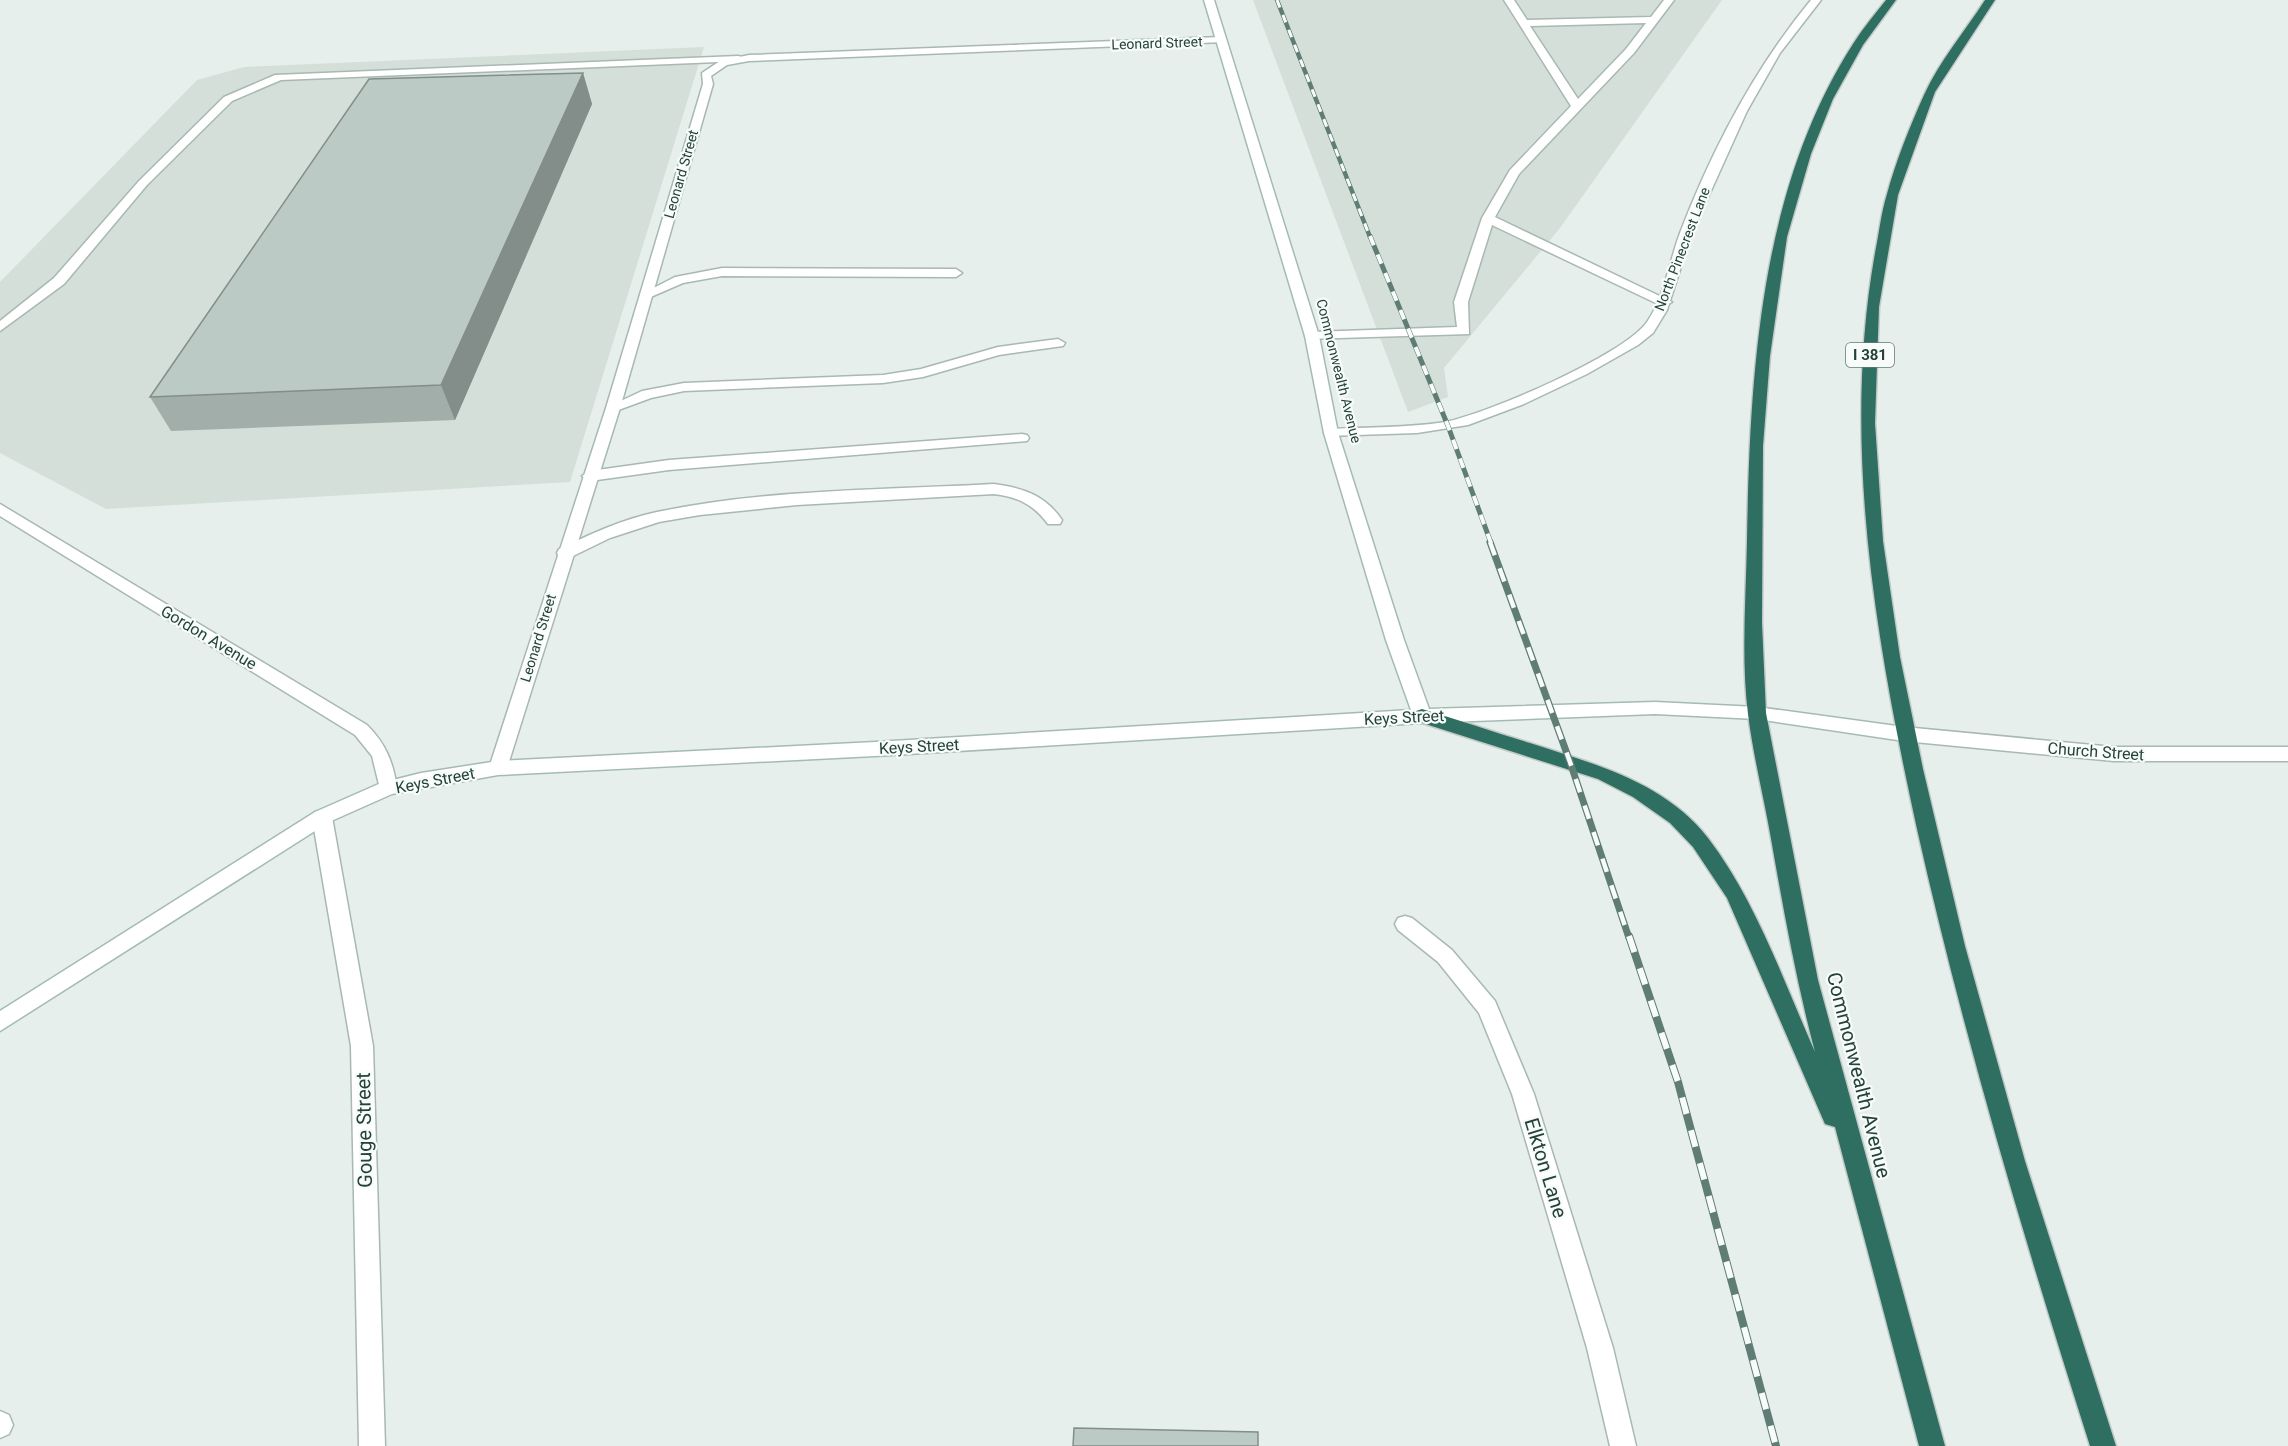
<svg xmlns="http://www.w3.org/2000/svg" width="2288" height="1446" font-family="Roboto,sans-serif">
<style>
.built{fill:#d4dfda}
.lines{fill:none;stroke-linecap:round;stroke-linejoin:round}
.lane-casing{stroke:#a8b8b2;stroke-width:3}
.street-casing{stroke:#a8b8b2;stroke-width:3}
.secondary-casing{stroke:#a4bbb3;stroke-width:3}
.highway-casing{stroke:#c2cac8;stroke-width:3}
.lane{fill:#fff;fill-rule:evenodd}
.street{fill:#fff;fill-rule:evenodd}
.secondary{fill:#fff;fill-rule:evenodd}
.highway{fill:#2f6f62;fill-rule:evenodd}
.rail-far3-casing{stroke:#5f7d75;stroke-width:4.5}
.rail-far2-casing{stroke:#5f7d75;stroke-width:5}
.rail-far1-casing{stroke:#5f7d75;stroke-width:7}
.rail-casing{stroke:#5f7d75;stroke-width:8}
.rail-far3{stroke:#f7fbf9;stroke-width:3;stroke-dasharray:8;stroke-linecap:butt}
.rail-far2{stroke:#f7fbf9;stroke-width:4;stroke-dasharray:10;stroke-linecap:butt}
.rail-far1{stroke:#f7fbf9;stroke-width:4.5;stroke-dasharray:14;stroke-linecap:butt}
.rail{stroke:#f7fbf9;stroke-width:6;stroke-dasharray:17;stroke-linecap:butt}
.wall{fill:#a1aea9}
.shaded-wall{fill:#838d89}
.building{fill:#bbcac4;stroke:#838d89;stroke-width:1.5}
.labels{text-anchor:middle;stroke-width:4.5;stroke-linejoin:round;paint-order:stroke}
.far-street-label{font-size:14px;fill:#24423a;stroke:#f7fbf9}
.shield{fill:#f7fbf9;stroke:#637a73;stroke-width:1.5}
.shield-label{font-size:15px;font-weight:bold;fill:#24423a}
.street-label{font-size:16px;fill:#24423a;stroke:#f7fbf9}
.near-street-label{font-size:20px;fill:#24423a;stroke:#f7fbf9}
</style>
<rect width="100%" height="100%" fill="#e6efeb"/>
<!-- built -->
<g class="built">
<polygon points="1253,0 1722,0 1560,228 1444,368 1448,397 1408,412"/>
<polygon points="704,47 570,482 106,509 0,453 0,282 197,80 244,67"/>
</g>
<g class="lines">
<!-- lane casing -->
<g class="lane-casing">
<g id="lane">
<path d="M1504,0H1514L1527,20L1651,17L1664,0H1674L1634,53L1519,174L1495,217L1672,302L1665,306L1660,305L1492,225L1468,302L1469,334L1307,339L1305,336L1312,332L1457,327L1454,302L1482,218L1510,170L1571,106ZM1646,23L1626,49L1578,99L1530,26Z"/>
<polygon points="738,56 742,57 742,61 281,80 232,101 147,185 64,284 0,331 0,321 54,278 139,181 224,97 275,75"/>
<polygon points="722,268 956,269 962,273 956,277 722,276 683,283 646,299 640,295 675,277"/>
<polygon points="1058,339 1065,343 1063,346 999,355 923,377 883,383 684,391 651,398 613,412 606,408 642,391 684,383 883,375 921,369 998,347"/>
<polygon points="1022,434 1027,435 1029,438 1027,441 669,470 590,481 582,476 590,471 669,460"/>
<path d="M994,484C1023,488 1045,495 1062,520L1060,524H1048C1033,504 1018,497 994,494L797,505L700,515L659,522L610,538L571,557H559L557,553L559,549C591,534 623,519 657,512C766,489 884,490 994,484Z"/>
<polygon points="0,1411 9,1415 13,1425 9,1434 0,1438"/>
</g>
</g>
<!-- street casing -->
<g class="street-casing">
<g id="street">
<path d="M1811,0H1821L1780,53L1747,111L1692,233L1667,310L1653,333L1638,345L1587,374L1524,404L1468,425L1417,433L1326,436L1324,433L1326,430L1331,429C1369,427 1407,428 1445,422C1486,414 1623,356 1647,322C1665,296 1669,262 1680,233C1712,150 1754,69 1811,0Z"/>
<polygon points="1221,37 1226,40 1225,42 749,61 727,65 711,76 713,84 620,408 507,768 505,773 491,773 489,768 606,408 703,84 702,73 720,61 749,55"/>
<path d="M0,504L367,725C386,744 393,762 397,788L395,793H381L372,756L355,735L0,516Z"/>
<polygon points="1904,727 2114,747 2288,747 2288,761 2114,761 1904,741 1898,739 1895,734 1898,729"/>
<polygon points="322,810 329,812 332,817 373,1046 385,1446 359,1446 351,1046 312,817 315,812"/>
<polygon points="1405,916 1412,918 1452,950 1495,1001 1534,1094 1613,1348 1636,1446 1610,1446 1587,1348 1512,1094 1479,1013 1438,962 1398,930 1395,924 1398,918"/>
</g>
</g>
<!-- secondary casing -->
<g class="secondary-casing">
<polygon id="secondary" points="1204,0 1214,0 1319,336 1338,433 1404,640 1429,709 1655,702 1757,707 1904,727 1910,729 1913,734 1910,739 1904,741 1757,719 1655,714 1422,723 875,756 498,775 392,794 329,822 0,1031 0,1011 315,812 381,783 421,773 498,761 875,742 1411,710 1386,640 1324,433 1305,336"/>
</g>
<!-- highway casing -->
<g class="highway-casing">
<g id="highway">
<path d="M1886,0H1896L1863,45L1833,99L1811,154L1787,237L1770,356L1763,446L1762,623L1766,713L1818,980L1945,1446H1919L1835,1127L1825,1124L1727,898L1693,847L1670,823L1633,797L1598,779L1416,721L1413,716L1416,711L1422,709C1458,720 1494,732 1530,743C1594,764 1665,782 1708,838C1756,901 1783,980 1815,1052C1796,980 1783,907 1770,833C1763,794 1753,754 1748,714C1741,657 1746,597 1747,540C1750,372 1760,189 1853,44C1863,28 1875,14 1886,0Z"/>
<path d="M1985,0H1995L1935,92L1898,195L1879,307L1875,423L1883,541L1900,657L1923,769L1965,946L2025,1161L2116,1446H2090C2025,1242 1964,1038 1917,829C1876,641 1841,444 1875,253C1879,234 1881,213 1887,194C1896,161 1910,126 1924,95C1939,62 1965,31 1985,0Z"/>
</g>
</g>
<!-- lane -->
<use href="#lane" class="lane"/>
<!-- street -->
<use href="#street" class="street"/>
<!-- secondary -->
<use href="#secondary" class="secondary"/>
<!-- highway -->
<use href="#highway" class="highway"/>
<!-- rail-far3 casing -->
<g class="rail-far3-casing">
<polyline id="rail-far3" points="1277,0 1370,237"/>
</g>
<!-- rail-far2 casing -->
<g class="rail-far2-casing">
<polyline id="rail-far2" points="1370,236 1448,426 1491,543"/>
</g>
<!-- rail-far1 casing -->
<g class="rail-far1-casing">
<polyline id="rail-far1" points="1490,542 1570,762 1629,938"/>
</g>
<!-- rail casing -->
<g class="rail-casing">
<polyline id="rail" points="1629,936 1678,1082 1776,1446"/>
</g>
<!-- rail-far3 -->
<use href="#rail-far3" class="rail-far3"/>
<!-- rail-far2 -->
<use href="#rail-far2" class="rail-far2"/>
<!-- rail-far1 -->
<use href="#rail-far1" class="rail-far1"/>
<!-- rail -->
<use href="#rail" class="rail"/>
</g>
<!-- wall -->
<polygon class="wall" points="583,73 592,104 455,420 171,431 150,397"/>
<!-- shaded-wall -->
<polygon class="shaded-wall" points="583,73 592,104 455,420 441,385"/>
<!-- building -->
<g class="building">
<polygon points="583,73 441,385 150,397 369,79"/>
<polygon points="1074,1428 1258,1432 1258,1446 1073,1446"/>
</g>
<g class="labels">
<!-- far-street labels -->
<g class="far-street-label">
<text transform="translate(1157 43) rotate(-2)" y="5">Leonard Street</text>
<text transform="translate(681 174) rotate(-74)" y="5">Leonard Street</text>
<text transform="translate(1682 249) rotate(-69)" y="5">North Pinecrest Lane</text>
<text transform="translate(1339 371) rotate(76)" y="5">Commonwealth Avenue</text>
<text transform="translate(538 638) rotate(-73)" y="5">Leonard Street</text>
</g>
<!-- shield labels -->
<rect class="shield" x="1846" y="343" width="48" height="24" rx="4.5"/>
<g class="shield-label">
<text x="1870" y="360">I 381</text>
</g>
<!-- street labels -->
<g class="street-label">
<text transform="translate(209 637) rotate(31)" y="6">Gordon Avenue</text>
<text transform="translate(1404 717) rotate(-3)" y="6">Keys Street</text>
<text transform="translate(919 746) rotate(-3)" y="6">Keys Street</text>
<text transform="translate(2096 751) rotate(4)" y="6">Church Street</text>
<text transform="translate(435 780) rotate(-11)" y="6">Keys Street</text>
</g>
<!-- near-street labels -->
<g class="near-street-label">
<text transform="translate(1859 1075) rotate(76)" y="7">Commonwealth Avenue</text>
<text transform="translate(364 1130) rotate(-91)" y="7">Gouge Street</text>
<text transform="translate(1546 1168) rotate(73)" y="7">Elkton Lane</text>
</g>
</g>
</svg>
